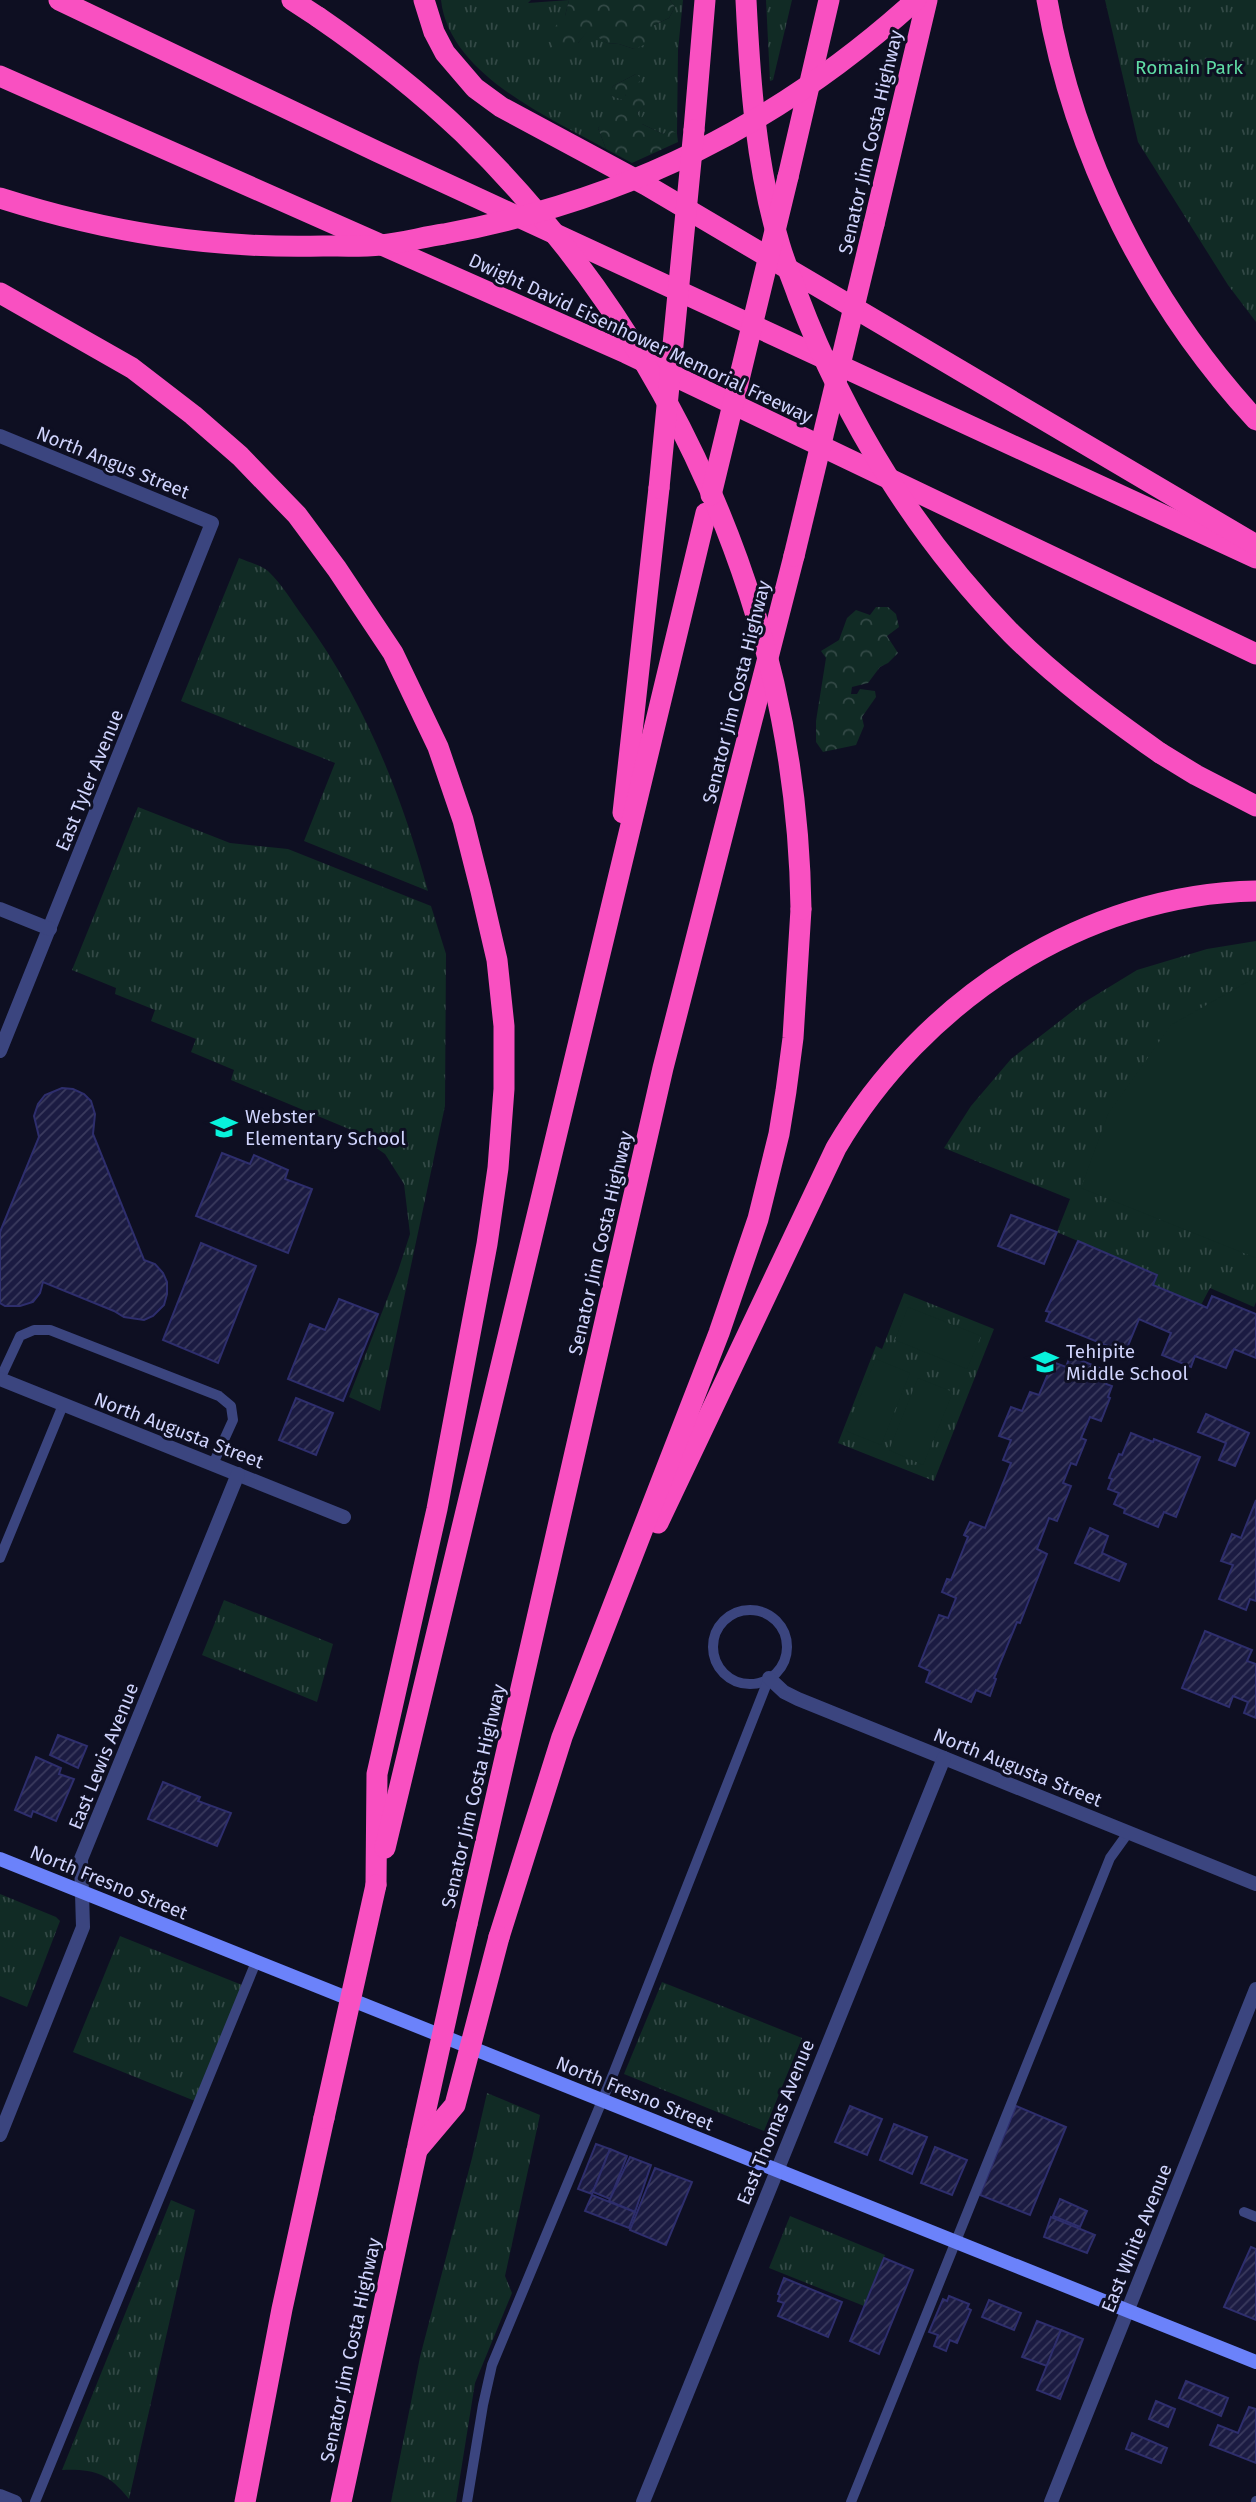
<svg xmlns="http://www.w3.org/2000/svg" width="1256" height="2502" font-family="'Fira Sans',sans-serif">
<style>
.grass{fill:url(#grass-tufts)}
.forest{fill:url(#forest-crowns)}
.pitch{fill:#112b25}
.building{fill:url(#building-hatch);stroke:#2e2e6d;stroke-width:2}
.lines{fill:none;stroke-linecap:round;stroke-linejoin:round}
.lane{stroke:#3b457f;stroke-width:10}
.street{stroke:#3b457f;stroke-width:14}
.secondary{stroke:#6b82fa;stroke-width:14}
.highway{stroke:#f950c1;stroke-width:21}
.highway-bridge{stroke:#f950c1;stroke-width:21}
.labels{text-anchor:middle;stroke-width:6;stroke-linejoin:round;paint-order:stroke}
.park-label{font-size:19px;fill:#5fdba4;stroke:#0e0f22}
.street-label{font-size:19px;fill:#d0d4fd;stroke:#0e0f22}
.poi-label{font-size:19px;fill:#d0d4fd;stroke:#0e0f22;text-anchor:start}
</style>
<defs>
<pattern id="grass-tufts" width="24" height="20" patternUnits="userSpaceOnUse" patternTransform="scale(1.75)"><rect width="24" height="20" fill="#112b25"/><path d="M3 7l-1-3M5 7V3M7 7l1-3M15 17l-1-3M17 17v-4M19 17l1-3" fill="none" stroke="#334946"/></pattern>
<pattern id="forest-crowns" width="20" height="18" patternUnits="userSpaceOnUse" patternTransform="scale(1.75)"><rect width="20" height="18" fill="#112b25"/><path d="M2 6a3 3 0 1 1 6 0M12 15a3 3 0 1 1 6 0" fill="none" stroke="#334946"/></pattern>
<pattern id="building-hatch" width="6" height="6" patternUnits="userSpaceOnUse" patternTransform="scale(1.75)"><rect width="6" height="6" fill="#1b1b42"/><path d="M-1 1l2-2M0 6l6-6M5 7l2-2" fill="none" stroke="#3b3b5e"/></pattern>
</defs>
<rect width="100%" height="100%" fill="#0e0f22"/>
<!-- grass -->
<g class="grass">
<path d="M441,0H531L528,3L569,0L565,16L578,43L588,30L607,43L619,44L634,49L654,25L669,18L675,7L670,0H683L678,50L677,134L670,130L663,134L642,124L637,113L650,99L629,98L625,95L636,74L613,86L610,95L624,100L598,128L606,149C548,117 449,74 441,0Z"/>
<polygon points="766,0 792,0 773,80 770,81"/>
<polygon points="1105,0 1256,0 1256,322 1228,285 1138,142"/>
<path d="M239,558C248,562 261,565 268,571C282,584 293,603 304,618C364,700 401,793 428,891L304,841L335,763L181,701Z"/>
<polygon points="138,807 230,843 288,849 431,906 446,954 445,1106 380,1411 349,1397 398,1271 410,1234 404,1184 385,1154 349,1129 231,1080 234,1070 191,1052 196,1039 151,1021 155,1010 115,994 116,988 72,970"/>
<polygon points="1256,941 1256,1302 1254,1307 1210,1288 1201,1305 1153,1285 1156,1275 1057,1232 1070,1199 944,1148 971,1106 1011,1059 1083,1003 1137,970 1207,949"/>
<polygon points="904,1293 994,1329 934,1481 838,1443 876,1346 882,1349"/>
<polygon points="224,1600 333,1644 317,1702 202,1655"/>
<polygon points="0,1894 56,1917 60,1921 27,2007 0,1996"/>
<polygon points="120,1936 242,1985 195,2101 73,2052"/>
<polygon points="662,1982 802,2038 764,2131 624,2074"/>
<polygon points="487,2093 540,2115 505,2276 512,2293 475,2383 456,2502 391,2502 420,2357 472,2158"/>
<path d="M171,2200L195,2210L129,2499C108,2473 94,2469 62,2470Z"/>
<polygon points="790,2216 885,2255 864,2306 769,2268"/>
</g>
<!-- forest -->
<g class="forest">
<polygon points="569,0 670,0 675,7 669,18 654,25 651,42 634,49 619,44 607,43 588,31 578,43 565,53 554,49 547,35 565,16"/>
<polygon points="636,74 642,79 625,95 629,97 637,91 649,94 651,99 637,113 641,119 646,112 650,114 642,124 663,134 670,129 677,134 678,142 632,163 606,149 598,128 612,108 623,100 609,95 613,86"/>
<polygon points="876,607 888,607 896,614 899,627 887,636 898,653 888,663 880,667 868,683 852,687 851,694 857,694 860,689 875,691 876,697 862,717 864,726 856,745 823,752 816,742 816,721 826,658 821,651 839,640 847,618 856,610 870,615"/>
</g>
<!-- pitch -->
<g class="pitch">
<polygon points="1256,977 1256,1258 1081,1188 1108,1114 1171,1025"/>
<polygon points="908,1307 981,1336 967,1369 895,1340"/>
<polygon points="876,1359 910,1373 881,1445 846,1431"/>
<polygon points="918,1378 953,1392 923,1465 889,1450"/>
</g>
<!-- building -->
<g class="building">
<polygon points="62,1088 73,1089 84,1094 91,1101 95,1114 93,1134 144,1260 155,1264 163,1273 167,1282 167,1294 164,1305 153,1316 144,1320 124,1317 114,1311 43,1282 40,1293 33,1302 20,1306 5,1306 0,1303 0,1232 39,1137 34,1116 38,1104 45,1095"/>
<polygon points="222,1153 250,1164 254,1155 288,1170 285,1179 312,1189 288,1253 196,1216"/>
<polygon points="1011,1215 1057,1232 1044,1264 998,1246"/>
<polygon points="1078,1241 1157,1275 1153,1285 1201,1305 1207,1308 1212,1296 1256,1314 1256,1358 1234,1349 1226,1368 1195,1356 1191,1367 1162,1355 1171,1333 1139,1319 1125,1353 1046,1321 1050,1312 1046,1311"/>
<polygon points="201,1243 256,1266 218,1363 163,1340"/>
<polygon points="339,1299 378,1314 343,1401 288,1379 310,1324 325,1330"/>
<polygon points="1070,1356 1105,1370 1103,1377 1108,1379 1106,1384 1112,1386 1108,1397 1110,1398 1101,1421 1090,1417 1081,1438 1086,1440 1076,1465 1071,1463 1063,1483 1071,1486 1057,1521 1049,1518 1037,1549 1047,1554 1020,1623 1017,1622 994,1678 996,1679 990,1696 976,1690 971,1702 926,1682 930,1671 919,1666 939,1615 948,1618 956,1598 942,1592 947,1579 951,1580 968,1537 964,1535 970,1522 985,1528 1011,1463 1003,1460 1011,1440 999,1436 1011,1407 1022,1411 1030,1392 1039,1395 1053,1362 1066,1367"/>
<polygon points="296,1398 333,1413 316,1455 279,1440"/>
<polygon points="1206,1414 1249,1433 1235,1466 1219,1460 1226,1443 1198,1432"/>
<polygon points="1131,1433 1153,1442 1154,1439 1200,1457 1176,1517 1164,1512 1158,1527 1124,1513 1125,1509 1114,1504 1119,1493 1108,1489 1112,1479 1109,1478 1119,1454 1122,1455"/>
<polygon points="1256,1500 1256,1601 1250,1599 1246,1610 1219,1599 1233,1565 1221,1561 1232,1534 1241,1538"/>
<polygon points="1090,1528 1108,1536 1102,1553 1126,1564 1119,1581 1075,1563"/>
<polygon points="1205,1631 1252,1650 1247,1661 1256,1664 1256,1718 1244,1713 1248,1702 1233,1696 1229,1707 1182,1688"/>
<polygon points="58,1735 87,1746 78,1768 50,1755"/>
<polygon points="36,1757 61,1768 59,1774 74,1779 56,1821 33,1811 31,1817 15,1810"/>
<polygon points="163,1782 200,1797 198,1801 231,1813 217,1846 148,1819"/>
<polygon points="850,2106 882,2119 867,2155 835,2142"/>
<polygon points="1016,2106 1066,2127 1030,2215 980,2195"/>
<polygon points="894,2124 927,2137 912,2174 880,2160"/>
<polygon points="596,2144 610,2149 592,2194 578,2189"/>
<polygon points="935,2147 967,2160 952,2195 921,2183"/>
<polygon points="610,2149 627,2156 610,2199 593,2192"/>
<polygon points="630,2157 651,2165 635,2212 609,2201"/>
<polygon points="655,2168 692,2182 666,2245 630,2230"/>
<polygon points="592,2195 635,2212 629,2228 585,2211"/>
<polygon points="1060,2199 1087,2211 1080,2227 1053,2216"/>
<polygon points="1051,2217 1095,2235 1087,2253 1044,2237"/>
<polygon points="1251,2247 1256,2249 1256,2320 1224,2307"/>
<polygon points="884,2258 913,2270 879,2354 850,2341"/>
<polygon points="784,2278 842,2302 828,2337 778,2316 784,2303 778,2301 780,2295 778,2294"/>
<polygon points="949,2296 969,2304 967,2308 971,2310 957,2343 950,2340 946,2351 934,2346 938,2335 929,2332 943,2299 947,2301"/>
<polygon points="989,2300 1021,2313 1014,2330 982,2317"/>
<polygon points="1037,2321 1061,2330 1047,2366 1022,2357"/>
<polygon points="1061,2330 1083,2339 1060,2399 1037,2390"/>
<polygon points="1186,2381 1228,2398 1221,2416 1179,2398"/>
<polygon points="1156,2401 1175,2409 1168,2427 1149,2419"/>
<polygon points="1249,2407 1256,2409 1256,2463 1210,2445 1218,2425 1238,2433"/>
<polygon points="1132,2433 1167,2448 1161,2463 1126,2449"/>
</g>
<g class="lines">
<!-- lane -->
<g class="lane">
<polyline points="0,1379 20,1336 34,1330 50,1330 219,1396 231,1406 233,1420 213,1464"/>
<polyline points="0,1558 63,1405"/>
<circle cx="750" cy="1647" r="37"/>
<polyline points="1244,2212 1256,2217"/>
<polyline points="35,2502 256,1962"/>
<polyline points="467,2502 483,2405 492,2365 614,2072 769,1678"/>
<polyline points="851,2502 1110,1858 1128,1833"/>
<polyline points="1256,2502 1256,2501"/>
</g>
<!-- street -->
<g class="street">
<polyline points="0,436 212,523 0,1051"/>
<polyline points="0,909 50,929"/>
<polyline points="0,1379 344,1517"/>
<polyline points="769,1678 784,1692 798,1699 1256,1884"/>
<polyline points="0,2135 83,1927 81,1859 238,1474"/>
<polyline points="0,2496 15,2502"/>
<polyline points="643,2502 944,1758"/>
<polyline points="1051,2502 1256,1989"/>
</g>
<!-- secondary -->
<polyline class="secondary" points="0,1859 1256,2362"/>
<!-- highway -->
<g class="highway">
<polyline points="59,0 378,152 1256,558"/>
<polyline points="292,0 318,17"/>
<polyline points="424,0 434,32 445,53 475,88 501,107 646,185 1256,545"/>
<path d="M1047,0C1074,156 1149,304 1256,420"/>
<polyline points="0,76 626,353 1256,654"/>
<polyline points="694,130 705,0"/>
<polyline points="788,177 829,0"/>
<polyline points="874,224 927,0"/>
<polyline points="0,293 132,368 193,415 240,456 297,515 337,569 393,653 438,747 463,820 481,891 497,960 504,1026 504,1089 498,1168 487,1244 437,1509 377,1774 376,1885"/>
<polyline points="1160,753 1196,775 1256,806"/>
<polyline points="623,813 659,488"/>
<path d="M658,1523L836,1148C922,1001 1083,894 1256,891"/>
<polyline points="385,1848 706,513"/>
<polyline points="467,1924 663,1068 794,556"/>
<polyline points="499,1937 562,1737 719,1333 758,1219 779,1134 786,1091 793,1038 801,909"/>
<polyline points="245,2502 282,2309 324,2118"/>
<polyline points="341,2502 417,2150"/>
</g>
<!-- highway-bridge -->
<g class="highway-bridge">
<path d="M746,0C750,82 756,167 780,246C785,263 792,279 798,296C845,420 918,539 1012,634C1057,679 1109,717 1160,753"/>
<path d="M318,17C369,52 418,90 463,133C672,337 797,616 801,909"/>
<path d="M0,198C107,232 210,249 323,246C342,246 362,247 381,245C402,243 423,237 444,234C627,200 778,125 916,0"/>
<polyline points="659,488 694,130"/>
<polyline points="711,495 788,177"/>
<polyline points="794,556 874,224"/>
<polyline points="324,2118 376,1885"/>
<polyline points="418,2145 467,1924"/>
<polyline points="417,2150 455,2105 499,1937"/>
</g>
</g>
<!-- icons -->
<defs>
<g id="school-bare" transform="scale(2.1)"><path d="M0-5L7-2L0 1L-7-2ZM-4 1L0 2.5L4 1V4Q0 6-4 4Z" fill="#08f2dc" stroke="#0e0f22" stroke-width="2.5" paint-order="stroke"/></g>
</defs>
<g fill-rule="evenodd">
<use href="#school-bare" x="224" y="1127"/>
<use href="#school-bare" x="1045" y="1362"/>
</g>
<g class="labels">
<!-- park labels -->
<g class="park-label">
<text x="1189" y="74">Romain Park</text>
</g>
<!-- street labels -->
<g class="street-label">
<text transform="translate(870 142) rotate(-77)" y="7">Senator Jim Costa Highway</text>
<text transform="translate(641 338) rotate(25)" y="7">Dwight David Eisenhower Memorial Freeway</text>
<text transform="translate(113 462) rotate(22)" y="7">North Angus Street</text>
<text transform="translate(736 692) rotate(-76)" y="7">Senator Jim Costa Highway</text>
<text transform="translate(89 780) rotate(-68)" y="7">East Tyler Avenue</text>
<text transform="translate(600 1243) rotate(-77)" y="7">Senator Jim Costa Highway</text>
<text transform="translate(179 1430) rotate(21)" y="7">North Augusta Street</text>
<text transform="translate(103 1756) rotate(-68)" y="7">East Lewis Avenue</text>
<text transform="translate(1018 1767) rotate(22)" y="7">North Augusta Street</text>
<text transform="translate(473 1796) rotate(-77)" y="7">Senator Jim Costa Highway</text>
<text transform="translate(109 1882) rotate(22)" y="7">North Fresno Street</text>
<text transform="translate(635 2093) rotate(22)" y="7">North Fresno Street</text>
<text transform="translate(775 2122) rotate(-68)" y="7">East Thomas Avenue</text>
<text transform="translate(1136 2238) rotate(-68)" y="7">East White Avenue</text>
<text transform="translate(350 2350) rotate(-78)" y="7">Senator Jim Costa Highway</text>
</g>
<!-- poi labels -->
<g class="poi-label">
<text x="245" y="1123">Webster<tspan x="245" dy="22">Elementary School</tspan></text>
<text x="1066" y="1358">Tehipite<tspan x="1066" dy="22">Middle School</tspan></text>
</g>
</g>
</svg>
